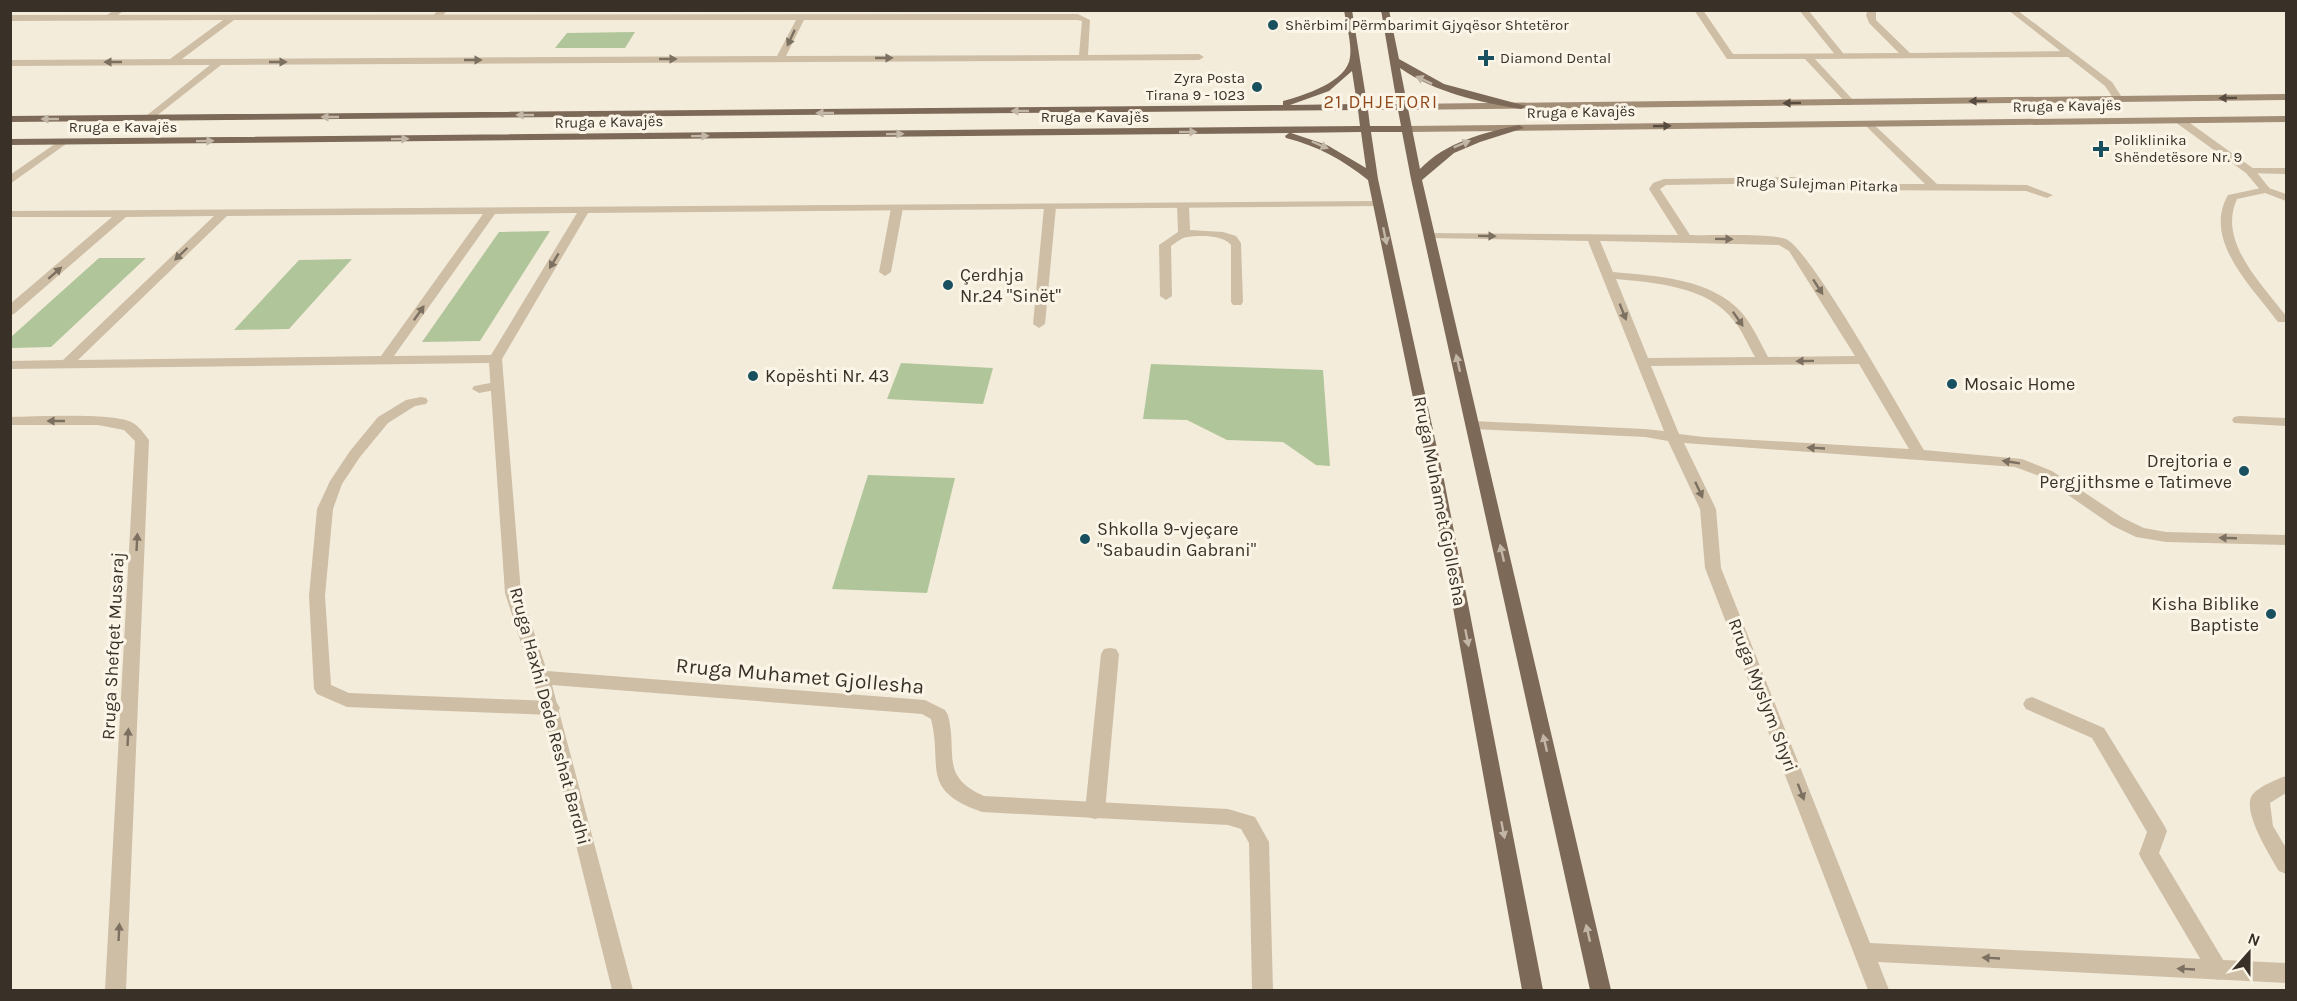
<svg xmlns="http://www.w3.org/2000/svg" width="2297" height="1001" font-family="Karla,sans-serif">
<style>
.green{fill:#b0c59a}
.lines{fill:none;stroke-linecap:round;stroke-linejoin:round}
.service{fill:#cebea6;fill-rule:evenodd}
.minor{fill:#cebea6;fill-rule:evenodd}
.secondary{fill:#a28d77;fill-rule:evenodd}
.primary{fill:#7d6957;fill-rule:evenodd}
.oneway{fill:#7c7061}
.oneway2{fill:#c2b6a7}
.oneway3{fill:#584c40}
.poi-dot{fill:#19505f;stroke:#fbf5e8;stroke-width:2}
.labels{text-anchor:middle;stroke-width:6;stroke-linejoin:round;paint-order:stroke}
.far-poi-label{font-size:15px;fill:#393028;stroke:#fbf5e8;text-anchor:start}
.far-street-label{font-size:15px;fill:#393028;stroke:#fbf5e8}
.far-quarter-label{font-size:18px;letter-spacing:1.5px;fill:#904719;stroke:#fbf5e8}
.poi-label{font-size:18px;fill:#393028;stroke:#fbf5e8;text-anchor:start}
.street-label{font-size:18px;fill:#393028;stroke:#fbf5e8}
.near-street-label{font-size:21px;fill:#393028;stroke:#fbf5e8}
</style>
<rect width="100%" height="100%" fill="#f4ecdb"/>
<!-- green -->
<g class="green">
<polygon points="635,32 625,48 555,48 567,33"/>
<polygon points="550,231 480,341 422,342 499,232"/>
<polygon points="99,258 146,258 51,347 11,348 11,337"/>
<polygon points="352,259 289,329 234,330 299,260"/>
<polygon points="901,363 993,368 983,404 887,399"/>
<polygon points="1151,364 1323,370 1330,466 1316,465 1283,442 1227,440 1187,420 1143,419"/>
<polygon points="868,475 955,478 927,593 832,589"/>
</g>
<g class="lines">
<!-- service -->
<g class="service">
<polygon points="114,10 124,10 112,20 106,20 106,16"/>
<polygon points="438,10 448,10 439,19 433,19 432,17"/>
<polygon points="1799,10 1808,10 1843,53 1843,57 1837,57"/>
<polygon points="2008,10 2017,10 2112,82 2123,99 2121,101 2115,101 2105,86"/>
<polygon points="2250,168 2286,168 2286,174 2246,173 2246,169"/>
<path d="M2266,187L2286,194V201L2265,193L2237,199C2217,242 2263,285 2286,316V322H2278C2252,287 2202,240 2228,195Z"/>
<path d="M1183,203L1189,206L1190,230L1223,232L1236,236L1241,243L1243,302L1241,305H1233L1231,302V245C1224,235 1200,235 1188,237C1182,237 1176,243 1171,246L1172,296L1166,300L1160,296L1159,245L1178,232L1177,206Z"/>
<polygon points="1050,204 1056,207 1045,324 1039,328 1033,324 1044,207"/>
<polygon points="897,205 903,208 891,272 885,276 879,272 891,208"/>
<polygon points="496,382 503,386 501,389 479,393 472,389 474,386"/>
<polygon points="421,397 426,398 428,401 426,404 415,406 388,423 360,457 342,484 333,509 325,596 331,685 349,693 551,701 557,703 560,708 557,713 551,715 347,707 317,694 314,689 309,596 317,509 330,481 350,451 378,417 406,400"/>
<polygon points="2239,416 2286,418 2286,426 2234,423 2232,420 2234,417"/>
<polygon points="1110,648 1116,649 1119,654 1105,811 1102,817 1095,819 1088,817 1085,811 1101,654 1104,649"/>
<polygon points="2032,697 2104,728 2164,825 2167,831 2159,853 2225,963 2229,970 2225,977 2218,980 2211,977 2142,860 2139,854 2147,832 2092,738 2026,709 2023,704 2026,699"/>
<path d="M2286,776V793L2270,803L2273,826L2286,848V874L2279,871C2271,857 2240,809 2253,794C2260,786 2277,779 2286,776Z"/>
</g>
<!-- minor -->
<g class="minor">
<polygon points="1694,10 1703,10 1733,54 1899,53 1869,23 1866,15 1868,10 1876,10 1876,20 1910,53 2068,51 2073,54 2068,57 1815,59 1853,100 1855,102 1850,105 1847,104 1805,59 1727,59"/>
<path d="M1078,14L1090,20L1088,55L1199,54L1204,57L1199,60L221,65L150,121L146,120V116L210,65L10,66V60L170,59L223,20L10,21V15ZM234,20H796L777,56L182,59ZM804,20H1077L1082,21L1079,55L786,56Z"/>
<polygon points="2175,118 2183,118 2254,169 2271,190 2270,192 2262,192 2246,173 2175,122"/>
<path d="M1870,121L1937,184L2027,185L2053,195L2047,198L2026,191L1852,190L1793,183L1666,185L1660,189L1690,235C1711,236 1769,233 1786,239C1811,250 1904,417 1924,450L2022,459L2052,471L2123,518L2144,528L2166,532L2286,535V545L2166,542L2136,537L2113,526L2042,477L2015,467L1684,443L1716,509L1721,568L1870,943L2286,963V983L1878,962L1889,990H1868L1705,568L1700,509L1668,441L1645,437L1473,429L1466,425L1473,421L1645,429L1664,431L1588,241L1429,238L1425,237V233L1678,235L1649,189L1653,183L1664,179L1793,177L1852,184H1925L1866,126V122ZM1600,241L1779,245L1789,251L1855,356L1768,357C1760,342 1753,326 1742,313C1711,278 1656,276 1613,272ZM1616,279C1656,283 1708,286 1734,321C1743,332 1748,345 1755,357L1648,358ZM1859,364L1909,449L1704,437L1679,434L1651,366Z"/>
<polygon points="62,139 66,140 66,144 10,184 10,175"/>
<path d="M1378,201L1384,204L1382,206L588,213L502,359L521,593L547,671L925,700L945,710L948,715C958,754 939,776 984,796L1228,809L1255,817L1269,842L1273,990H1252L1249,843L1241,829L1228,825L982,812C919,790 943,767 931,719L922,714L552,685L633,990H612L542,708L505,593L489,363L10,369V361L63,360L214,216L126,217L14,314L10,315V304L112,217H10V211ZM577,213L491,355L394,356L495,214ZM483,214L381,356L78,360L227,216Z"/>
<path d="M10,417C35,417 114,412 133,423C139,426 145,435 149,440L126,990H105L135,441L124,430L98,425H10Z"/>
</g>
<!-- secondary -->
<g class="secondary">
<polygon points="2286,94 2286,100 1404,110 1399,107 1404,104"/>
<polygon points="2286,116 2286,122 1408,132 1403,129 1408,126"/>
</g>
<!-- primary -->
<path class="primary" d="M1344,10H1352L1367,104H1397L1381,10H1389L1399,59L1444,84L1526,106L1521,109C1479,102 1436,93 1400,68L1420,169C1446,142 1483,133 1519,125L1524,128L1480,142L1454,153L1422,180L1611,990H1590L1411,179L1402,132H1371L1378,179L1444,480L1543,990H1522L1430,480L1368,180C1343,160 1318,146 1286,138L1285,136L1289,133L10,145V139L1360,126L1358,110L10,122V116L1283,105V101C1302,96 1348,82 1350,57C1352,43 1346,24 1344,10ZM1352,71L1357,104L1290,105L1329,91ZM1368,110H1398L1401,126H1370ZM1361,132L1366,168L1327,145L1291,133Z"/>
</g>
<!-- one-way arrows -->
<defs><path id="oneway-solid" d="M-6-.8H1V-3.2L6.5 0L1 3.2V.8H-6Z" transform="scale(1.5)"/></defs>
<g class="oneway">
<use href="#oneway-solid" transform="translate(791 38) rotate(115)"/>
<use href="#oneway-solid" transform="translate(884 58)"/>
<use href="#oneway-solid" transform="translate(668 59)"/>
<use href="#oneway-solid" transform="translate(473 60)"/>
<use href="#oneway-solid" transform="translate(113 62) rotate(180)"/>
<use href="#oneway-solid" transform="translate(278 62)"/>
<use href="#oneway-solid" transform="translate(1487 236) rotate(1)"/>
<use href="#oneway-solid" transform="translate(1724 239) rotate(1)"/>
<use href="#oneway-solid" transform="translate(181 254) rotate(136)"/>
<use href="#oneway-solid" transform="translate(554 261) rotate(121)"/>
<use href="#oneway-solid" transform="translate(55 273) rotate(-41)"/>
<use href="#oneway-solid" transform="translate(1818 287) rotate(57)"/>
<use href="#oneway-solid" transform="translate(1623 312) rotate(68)"/>
<use href="#oneway-solid" transform="translate(419 313) rotate(-55)"/>
<use href="#oneway-solid" transform="translate(1738 319) rotate(55)"/>
<use href="#oneway-solid" transform="translate(1805 361) rotate(179)"/>
<use href="#oneway-solid" transform="translate(56 421) rotate(-180)"/>
<use href="#oneway-solid" transform="translate(1816 448) rotate(-177)"/>
<use href="#oneway-solid" transform="translate(2011 462) rotate(-171)"/>
<use href="#oneway-solid" transform="translate(1699 490) rotate(65)"/>
<use href="#oneway-solid" transform="translate(2228 538) rotate(-178)"/>
<use href="#oneway-solid" transform="translate(137 542) rotate(-87)"/>
<use href="#oneway-solid" transform="translate(128 737) rotate(-87)"/>
<use href="#oneway-solid" transform="translate(1801 792) rotate(69)"/>
<use href="#oneway-solid" transform="translate(119 932) rotate(-87)"/>
<use href="#oneway-solid" transform="translate(1991 958) rotate(-177)"/>
<use href="#oneway-solid" transform="translate(2186 969) rotate(-177)"/>
</g>
<g class="oneway2">
<use href="#oneway-solid" transform="translate(1424 80) rotate(-155)"/>
<use href="#oneway-solid" transform="translate(1020 111) rotate(180)"/>
<use href="#oneway-solid" transform="translate(825 113) rotate(180)"/>
<use href="#oneway-solid" transform="translate(525 115) rotate(180)"/>
<use href="#oneway-solid" transform="translate(330 117) rotate(180)"/>
<use href="#oneway-solid" transform="translate(50 119) rotate(180)"/>
<use href="#oneway-solid" transform="translate(1188 132)"/>
<use href="#oneway-solid" transform="translate(895 134) rotate(-1)"/>
<use href="#oneway-solid" transform="translate(700 136) rotate(-1)"/>
<use href="#oneway-solid" transform="translate(400 139) rotate(-1)"/>
<use href="#oneway-solid" transform="translate(205 141) rotate(-1)"/>
<use href="#oneway-solid" transform="translate(1462 144) rotate(-22)"/>
<use href="#oneway-solid" transform="translate(1320 145) rotate(23)"/>
<use href="#oneway-solid" transform="translate(1385 236) rotate(78)"/>
<use href="#oneway-solid" transform="translate(1458 363) rotate(-103)"/>
<use href="#oneway-solid" transform="translate(1502 553) rotate(-103)"/>
<use href="#oneway-solid" transform="translate(1467 638) rotate(79)"/>
<use href="#oneway-solid" transform="translate(1545 743) rotate(-103)"/>
<use href="#oneway-solid" transform="translate(1503 830) rotate(79)"/>
<use href="#oneway-solid" transform="translate(1588 933) rotate(-103)"/>
</g>
<g class="oneway3">
<use href="#oneway-solid" transform="translate(2228 98) rotate(179)"/>
<use href="#oneway-solid" transform="translate(1978 101) rotate(179)"/>
<use href="#oneway-solid" transform="translate(1792 103) rotate(179)"/>
<use href="#oneway-solid" transform="translate(1662 126) rotate(-1)"/>
</g>
<!-- markers -->
<g class="poi-dot">
<circle cx="1273" cy="25" r="6"/>
<path d="M1483 49h6v6h6v6h-6v6h-6v-6h-6v-6h6z"/>
<circle cx="1257" cy="87" r="6"/>
<path d="M2098 140h6v6h6v6h-6v6h-6v-6h-6v-6h6z"/>
<circle cx="948" cy="285" r="6"/>
<circle cx="753" cy="376" r="6"/>
<circle cx="1952" cy="384" r="6"/>
<circle cx="2244" cy="471" r="6"/>
<circle cx="1085" cy="539" r="6"/>
<circle cx="2271" cy="614" r="6"/>
</g>
<g class="labels">
<!-- far-poi labels -->
<g class="far-poi-label">
<text x="1285" y="30">Shërbimi Përmbarimit Gjyqësor Shtetëror</text>
<text x="1500" y="63">Diamond Dental</text>
<text x="1245" y="83" text-anchor="end">Zyra Posta<tspan x="1245" dy="17">Tirana 9 - 1023</tspan></text>
<text x="2114" y="145">Poliklinika<tspan x="2114" dy="17">Shëndetësore Nr. 9</tspan></text>
</g>
<!-- far-street labels -->
<g class="far-street-label">
<text transform="translate(2067 106) rotate(-1)" y="5">Rruga e Kavajës</text>
<text transform="translate(1581 112) rotate(-1)" y="5">Rruga e Kavajës</text>
<text x="1095" y="122">Rruga e Kavajës</text>
<text transform="translate(609 122) rotate(-1)" y="5">Rruga e Kavajës</text>
<text x="123" y="132">Rruga e Kavajës</text>
<text transform="translate(1817 184) rotate(2)" y="5">Rruga Sulejman Pitarka</text>
</g>
<!-- far-quarter labels -->
<g class="far-quarter-label">
<text x="1381" y="108">21 DHJETORI</text>
</g>
<!-- poi labels -->
<g class="poi-label">
<text x="960" y="281">Çerdhja<tspan x="960" dy="21">Nr.24 "Sinët"</tspan></text>
<text x="765" y="382">Kopështi Nr. 43</text>
<text x="1964" y="390">Mosaic Home</text>
<text x="2232" y="467" text-anchor="end">Drejtoria e<tspan x="2232" dy="21">Pergjithsme e Tatimeve</tspan></text>
<text x="1097" y="535">Shkolla 9-vjeçare<tspan x="1097" dy="21">"Sabaudin Gabrani"</tspan></text>
<text x="2259" y="610" text-anchor="end">Kisha Biblike<tspan x="2259" dy="21">Baptiste</tspan></text>
</g>
<!-- street labels -->
<g class="street-label">
<text transform="translate(1440 501) rotate(79)" y="6">Rruga Muhamet Gjollesha</text>
<text transform="translate(113 646) rotate(-87)" y="6">Rruga Shefqet Musaraj</text>
<text transform="translate(1763 695) rotate(69)" y="6">Rruga Myslym Shyri</text>
<text transform="translate(550 716) rotate(75)" y="6">Rruga Haxhi Dede Reshat Bardhi</text>
</g>
<!-- near-street labels -->
<g class="near-street-label">
<text transform="translate(800 676) rotate(5)" y="7">Rruga Muhamet Gjollesha</text>
</g>
</g>
<!-- border -->
<rect width="2297" height="1001" fill="none" stroke="#393028" stroke-width="24"/>
<!-- north arrow -->
<g transform="translate(2249 953) rotate(21)" stroke="#fbf5e8" stroke-width="4.5" paint-order="stroke">
<path d="M0-4.5L10 22L0 15L-10 22Z" fill="#393028"/>
<text y="-9" font-size="16" font-weight="bold" text-anchor="middle" fill="#393028">N</text>
</g>
</svg>
